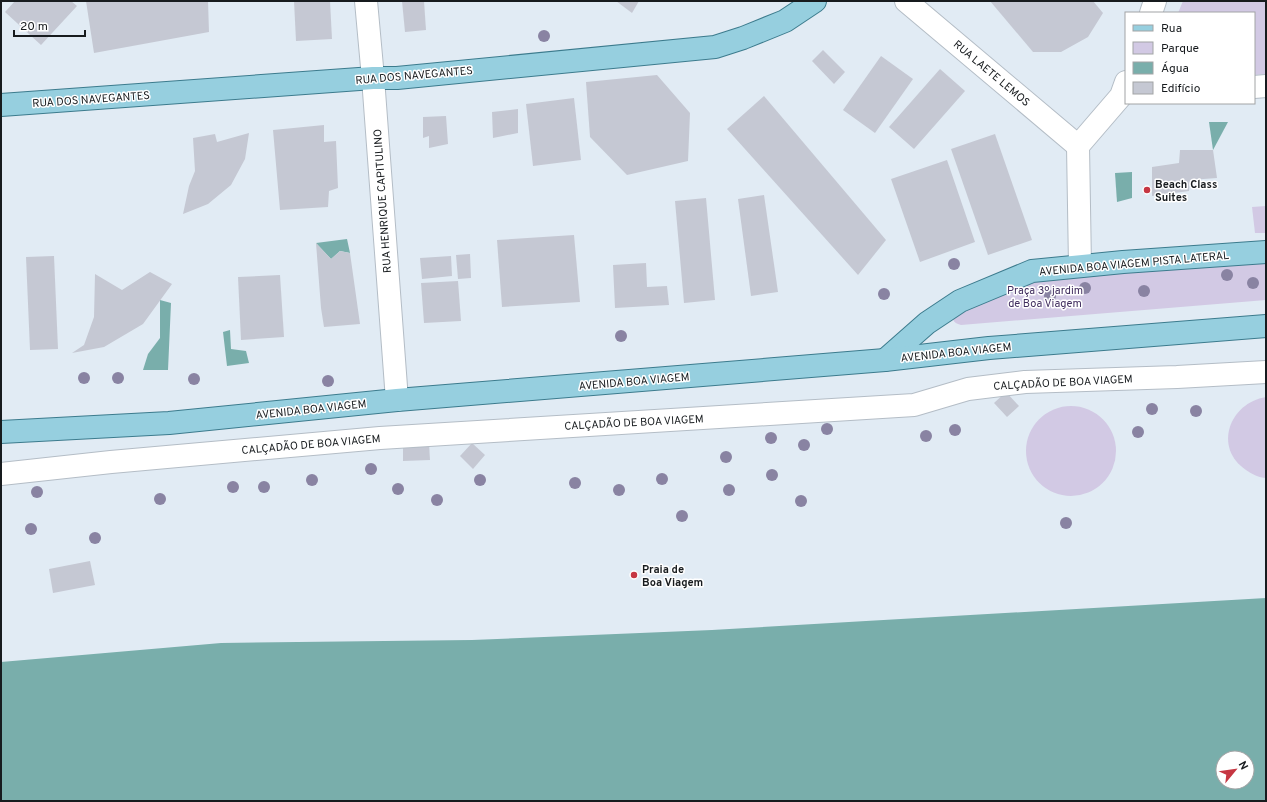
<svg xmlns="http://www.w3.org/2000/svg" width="1267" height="802" font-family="Overpass,sans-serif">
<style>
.green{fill:#d2c9e4}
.water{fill:#79aeab;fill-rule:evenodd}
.building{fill:#c5c8d3}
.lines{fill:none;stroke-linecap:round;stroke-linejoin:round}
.minor-casing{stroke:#b4bdc6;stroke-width:24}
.major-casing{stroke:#3c7b8d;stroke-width:24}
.minor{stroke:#fff;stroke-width:22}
.major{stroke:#96cfdf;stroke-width:22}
.tree{fill:#8983a2}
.poi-dot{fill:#c63642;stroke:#fff;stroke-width:1.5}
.labels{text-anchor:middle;stroke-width:3;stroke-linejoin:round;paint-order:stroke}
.street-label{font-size:11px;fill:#171b1e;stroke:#fff}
.poi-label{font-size:11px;font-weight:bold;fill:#171b1e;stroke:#fff;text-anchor:start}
.park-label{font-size:11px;fill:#412e5f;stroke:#fff}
</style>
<rect width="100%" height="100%" fill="#e1ebf4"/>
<!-- green -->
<g class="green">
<polygon points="1183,1 1266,1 1266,74 1254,75 1254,13 1178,13"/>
<polygon points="1266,206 1266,233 1255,233 1252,207"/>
<path d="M1266,258V300L961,325C952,323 952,318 952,310L1027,281Z"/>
<path d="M1266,397V478C1259,478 1252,474 1246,470C1213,448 1229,403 1266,397Z"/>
<circle cx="1071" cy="451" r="45"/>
</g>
<!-- water -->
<g class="water">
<polygon points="1209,122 1228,122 1213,150"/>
<polygon points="1132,172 1132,198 1117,202 1115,173"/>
<polygon points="347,239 350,253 340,251 331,259 316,243"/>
<polygon points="160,300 171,303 168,370 143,370 148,354 160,338"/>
<polygon points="230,330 231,349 246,351 249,363 227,366 223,332"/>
<path d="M1266,598V801H1V662L221,643L472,640L712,630ZM1223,758H1247V782H1223Z"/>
</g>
<!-- building -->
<g class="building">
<polygon points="15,1 71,1 77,6 41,45 5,12"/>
<polygon points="86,1 208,1 209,32 94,53"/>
<polygon points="294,1 330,1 332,39 296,41"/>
<polygon points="402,1 424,1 426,30 405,32"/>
<polygon points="616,1 639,1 632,13"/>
<polygon points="990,1 1093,1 1103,13 1088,37 1061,52 1033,52"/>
<polygon points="823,50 845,72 834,84 812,61"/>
<polygon points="881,56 913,79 875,133 843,110"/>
<polygon points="940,69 965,91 914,149 889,127"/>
<polygon points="657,75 690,113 688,161 627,175 590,137 586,82"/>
<polygon points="764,96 886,240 858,275 727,129"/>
<polygon points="574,98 581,160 533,166 526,104"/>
<polygon points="518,109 518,133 493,138 492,112"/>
<polygon points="446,116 448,144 429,148 429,136 423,138 423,117"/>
<polygon points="324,125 324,142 336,141 338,188 329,191 328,207 280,210 273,130"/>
<polygon points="249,133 245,159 231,185 208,204 183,214 189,186 195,171 193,138 215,134 217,142"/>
<polygon points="995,134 1032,240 988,255 951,149"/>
<polygon points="1180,150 1213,150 1217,178 1190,180 1189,191 1152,196 1152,167 1179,163"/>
<polygon points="947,160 975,242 920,262 891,179"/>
<polygon points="764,195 778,292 751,296 738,199"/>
<polygon points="706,198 715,300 684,303 675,201"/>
<polygon points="574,235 580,302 502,307 497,240"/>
<polygon points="316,243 331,259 340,251 350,253 360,324 324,327 321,308"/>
<polygon points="470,254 471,278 458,279 456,255"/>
<polygon points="54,256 58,349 30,350 26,257"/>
<polygon points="451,256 452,276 422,279 420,258"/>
<polygon points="646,263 647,287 667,286 669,305 615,308 613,265"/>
<polygon points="150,272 172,284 143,324 104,347 72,353 84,345 94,317 95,274 122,290"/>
<polygon points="280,275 284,337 241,340 238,277"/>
<polygon points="458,281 461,321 424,323 421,283"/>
<polygon points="1006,392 1019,406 1007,417 994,403"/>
<polygon points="429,443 430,460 403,461 403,445"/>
<polygon points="472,443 485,455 473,469 460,456"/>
<polygon points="90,561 95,585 53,593 49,569"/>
</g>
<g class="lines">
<!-- minor casing -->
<g class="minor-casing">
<g id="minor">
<polyline points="366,1 373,78 397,400"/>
<polyline points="906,1 1078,146"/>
<polyline points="1151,13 1155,1"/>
<polyline points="1254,87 1266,86"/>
<polyline points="1080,266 1078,146 1121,96 1126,82"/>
<polyline points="1,474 111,462 380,438 914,405 968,389 1025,382 1177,377 1266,372"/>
</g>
</g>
<!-- major casing -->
<g class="major-casing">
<g id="major">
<polyline points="1,105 373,78 397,78 715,47 743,38 785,21 815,1"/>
<polyline points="885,360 927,323 960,301 1032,271 1123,262 1266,252"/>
<polyline points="1,432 169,423 397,400 885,360 989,348 1266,326"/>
</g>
</g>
<!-- minor -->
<use href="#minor" class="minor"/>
<!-- major -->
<use href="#major" class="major"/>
</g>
<!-- trees -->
<g class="tree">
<circle cx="544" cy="36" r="6"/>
<circle cx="954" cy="264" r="6"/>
<circle cx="1227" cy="275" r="6"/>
<circle cx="1253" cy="283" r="6"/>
<circle cx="1085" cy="288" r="6"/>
<circle cx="1144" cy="291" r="6"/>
<circle cx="884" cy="294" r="6"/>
<circle cx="1050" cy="296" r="6"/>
<circle cx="621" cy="336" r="6"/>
<circle cx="84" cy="378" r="6"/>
<circle cx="118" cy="378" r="6"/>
<circle cx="194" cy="379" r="6"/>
<circle cx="328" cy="381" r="6"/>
<circle cx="1152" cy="409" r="6"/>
<circle cx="1196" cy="411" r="6"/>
<circle cx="827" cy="429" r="6"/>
<circle cx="955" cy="430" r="6"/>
<circle cx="1138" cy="432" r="6"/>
<circle cx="926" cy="436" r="6"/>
<circle cx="771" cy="438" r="6"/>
<circle cx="804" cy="445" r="6"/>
<circle cx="726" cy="457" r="6"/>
<circle cx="371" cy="469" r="6"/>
<circle cx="772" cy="475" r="6"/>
<circle cx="662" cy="479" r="6"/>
<circle cx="312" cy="480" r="6"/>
<circle cx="480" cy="480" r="6"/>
<circle cx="575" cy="483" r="6"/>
<circle cx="233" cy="487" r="6"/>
<circle cx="264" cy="487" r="6"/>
<circle cx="398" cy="489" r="6"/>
<circle cx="619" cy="490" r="6"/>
<circle cx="729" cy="490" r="6"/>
<circle cx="37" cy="492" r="6"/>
<circle cx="160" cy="499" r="6"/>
<circle cx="437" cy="500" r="6"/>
<circle cx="801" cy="501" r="6"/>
<circle cx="682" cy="516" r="6"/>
<circle cx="1066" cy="523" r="6"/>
<circle cx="31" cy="529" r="6"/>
<circle cx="95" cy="538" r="6"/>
</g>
<!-- markers -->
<g class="poi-dot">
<circle cx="1147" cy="190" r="4"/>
<circle cx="634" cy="575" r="4"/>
</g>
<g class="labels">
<!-- street labels -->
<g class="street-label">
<text transform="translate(992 73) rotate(40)" y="4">RUA LAETE LEMOS</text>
<text transform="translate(414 75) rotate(-5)" y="4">RUA DOS NAVEGANTES</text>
<text transform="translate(91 99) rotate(-4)" y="4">RUA DOS NAVEGANTES</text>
<text transform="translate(382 201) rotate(-94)" y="4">RUA HENRIQUE CAPITULINO</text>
<text transform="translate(1134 263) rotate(-5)" y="4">AVENIDA BOA VIAGEM PISTA LATERAL</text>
<text transform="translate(956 352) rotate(-6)" y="4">AVENIDA BOA VIAGEM</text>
<text transform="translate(634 381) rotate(-5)" y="4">AVENIDA BOA VIAGEM</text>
<text transform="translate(1063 382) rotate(-3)" y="4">CALÇADÃO DE BOA VIAGEM</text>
<text transform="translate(311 409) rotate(-6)" y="4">AVENIDA BOA VIAGEM</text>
<text transform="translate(634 422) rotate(-3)" y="4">CALÇADÃO DE BOA VIAGEM</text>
<text transform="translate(311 444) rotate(-5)" y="4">CALÇADÃO DE BOA VIAGEM</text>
</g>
<!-- poi labels -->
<g class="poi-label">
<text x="1155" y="188">Beach Class<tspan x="1155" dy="13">Suites</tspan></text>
<text x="642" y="573">Praia de<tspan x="642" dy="13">Boa Viagem</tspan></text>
</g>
<!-- park labels -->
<g class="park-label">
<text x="1045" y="294">Praça 3º jardim<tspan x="1045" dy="13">de Boa Viagem</tspan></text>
</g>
</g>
<!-- border -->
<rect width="1267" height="802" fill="none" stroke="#171b1e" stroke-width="4"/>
<!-- legend -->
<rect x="1125" y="12" width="130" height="92" fill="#ffffff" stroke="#a2a4a5"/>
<rect x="1133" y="25" width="20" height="6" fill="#96cfdf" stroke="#a2a4a5"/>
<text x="1161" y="32" font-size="12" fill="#171b1e">Rua</text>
<rect x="1133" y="42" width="20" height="12" fill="#d2c9e4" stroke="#a2a4a5"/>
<text x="1161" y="52" font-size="12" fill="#171b1e">Parque</text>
<rect x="1133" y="62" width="20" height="12" fill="#79aeab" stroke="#a2a4a5"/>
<text x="1161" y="72" font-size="12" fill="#171b1e">Água</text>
<rect x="1133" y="82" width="20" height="12" fill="#c5c8d3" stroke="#a2a4a5"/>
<text x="1161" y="92" font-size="12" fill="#171b1e">Edifício</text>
<!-- north arrow -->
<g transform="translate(1235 770) rotate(61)"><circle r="19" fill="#ffffff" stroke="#a2a4a5"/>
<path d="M0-3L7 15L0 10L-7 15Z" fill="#c63642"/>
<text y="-6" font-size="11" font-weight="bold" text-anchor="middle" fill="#171b1e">N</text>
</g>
<!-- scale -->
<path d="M14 30v6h71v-6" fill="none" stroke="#171b1e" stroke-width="2"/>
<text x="20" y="30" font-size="12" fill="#171b1e" stroke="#ffffff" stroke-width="3" paint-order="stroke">20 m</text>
</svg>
